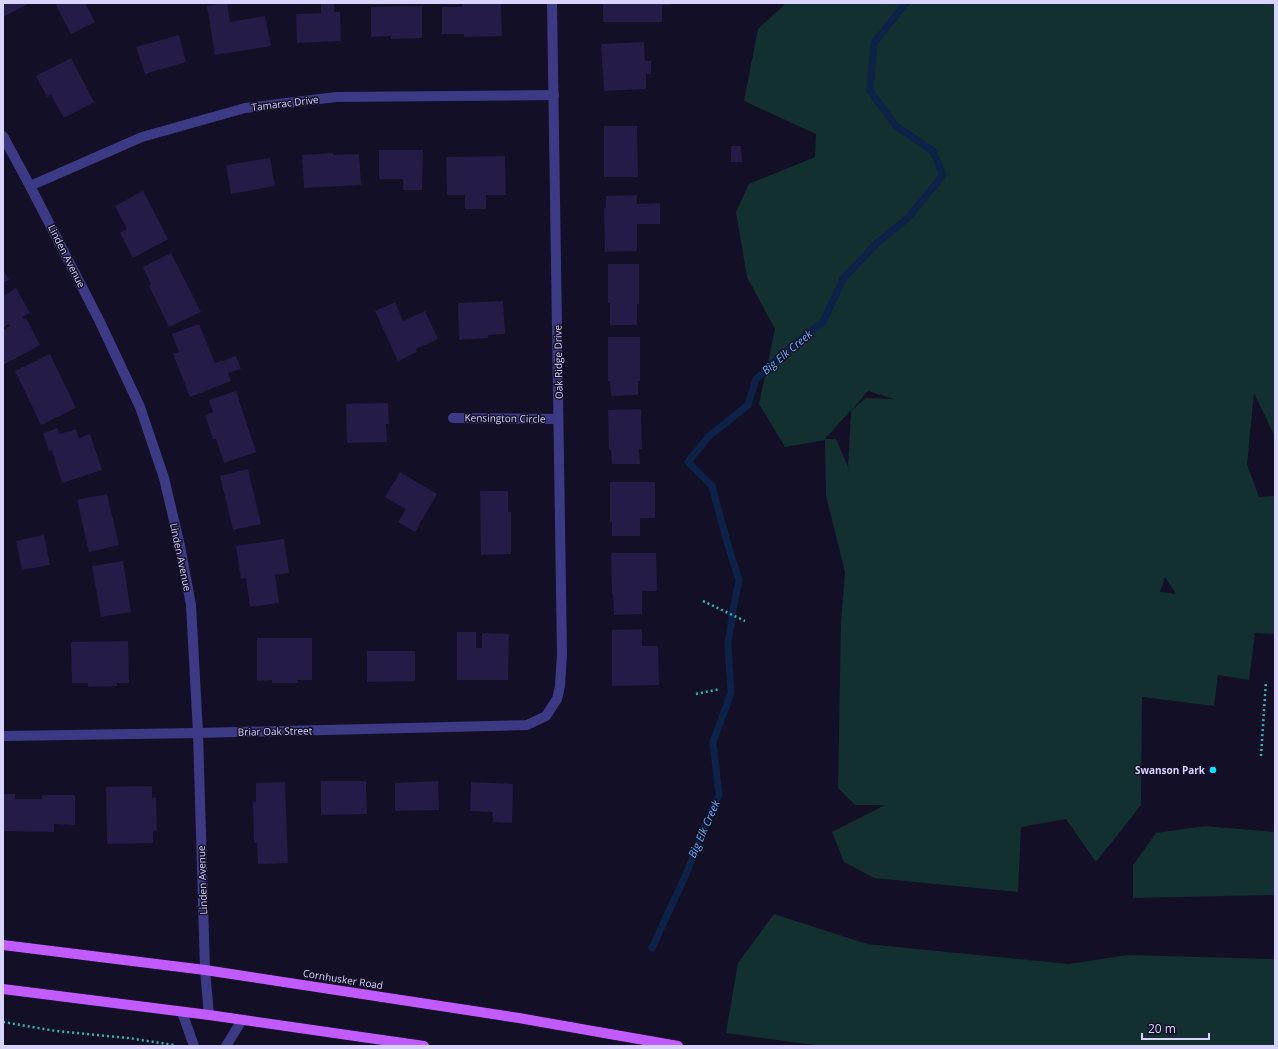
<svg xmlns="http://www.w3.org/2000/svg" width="1278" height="1049" font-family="'Open Sans',sans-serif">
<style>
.green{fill:#12302f;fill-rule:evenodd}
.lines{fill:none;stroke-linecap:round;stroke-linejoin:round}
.stream{stroke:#0c2248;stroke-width:7}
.building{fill:#241b47}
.path{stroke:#2fb8b0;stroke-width:2.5;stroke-dasharray:2 3;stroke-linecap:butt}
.street{stroke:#3d3a85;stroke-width:10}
.primary{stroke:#c25bff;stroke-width:10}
.poi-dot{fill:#00e5ff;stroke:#130f26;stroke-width:1.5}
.labels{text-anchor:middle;stroke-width:3;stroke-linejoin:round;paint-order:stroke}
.street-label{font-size:10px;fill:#d9d4ff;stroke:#130f26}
.poi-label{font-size:10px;font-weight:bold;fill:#d9d4ff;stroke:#130f26;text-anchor:end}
.water-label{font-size:11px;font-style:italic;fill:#62b6ff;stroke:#130f26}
</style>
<rect width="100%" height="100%" fill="#130f26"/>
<!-- green -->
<g class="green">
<path d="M786,3H1275V437L1254,393L1247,464L1259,497L1275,496V634L1255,633L1249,680L1218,675L1214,706L1142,697L1141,805L1096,862L1066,819L1021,827L1018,892L874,878L844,862L832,832L885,805H855L838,788L841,622L845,572L826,496L825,440L785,447L759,404L775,329L747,277L736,212L749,184L815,157L816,134L744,101L758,29ZM868,391L894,399L866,398L852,410ZM850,411L851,412L848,467L836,439H825ZM1165,577L1176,594L1160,592Z"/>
<polygon points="1205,826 1275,832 1275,895 1133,898 1133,865 1156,833"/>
<polygon points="774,914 867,944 1069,964 1128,955 1275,959 1275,1046 822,1046 726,1033 738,963"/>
</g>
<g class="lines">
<!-- stream -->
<polyline class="stream" points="652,948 687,872 704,828 719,795 713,742 731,693 728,644 733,610 739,580 727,542 712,486 688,462 708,437 748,405 756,379 789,348 823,322 843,279 877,243 909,217 943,175 933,151 896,126 870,91 874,43 906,3"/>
</g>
<!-- building -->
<g class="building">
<polygon points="3,3 30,3 3,17"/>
<polygon points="60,3 85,3 95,22 71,34 56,5"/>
<polygon points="223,3 227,3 230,22 265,16 271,46 215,55 207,6"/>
<polygon points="321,3 334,3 334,12 340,12 341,41 297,43 296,14 321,13"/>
<polygon points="603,3 671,3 671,5 662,5 662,22 603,22"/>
<polygon points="462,4 501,4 502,36 464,37 464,34 442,34 442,7 462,7"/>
<polygon points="422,6 422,38 391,39 391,36 371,37 371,7"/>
<polygon points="179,35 186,62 145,74 136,47"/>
<polygon points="644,42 645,61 651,61 651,74 646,74 646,89 604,91 601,44"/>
<polygon points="71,58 94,102 64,118 51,95 47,97 36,76"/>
<polygon points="604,126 637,126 638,177 604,177"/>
<polygon points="731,146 741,146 742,162 731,162"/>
<polygon points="379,150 423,150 422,190 403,190 403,179 379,179"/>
<polygon points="333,153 333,155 359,154 361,185 304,188 302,155"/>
<polygon points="505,156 506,195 486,195 486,209 465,209 465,195 447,195 446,157"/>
<polygon points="270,158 275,186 231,194 226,165"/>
<polygon points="143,191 168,239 133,258 120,233 127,229 115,206"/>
<polygon points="637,195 637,204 660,203 660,224 637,224 637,251 605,252 604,208 606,208 606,196"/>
<polygon points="171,253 201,312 169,327 149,286 151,284 143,267"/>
<polygon points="608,264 639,264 639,304 637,304 637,325 610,325 610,303 608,303"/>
<polygon points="3,269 9,280 3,283"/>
<polygon points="16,288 30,313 22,317 24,319 26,318 40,345 3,365 3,330 10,326 9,324 4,327 3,324 3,296"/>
<polygon points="503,301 505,334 488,335 488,338 459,340 458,303"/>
<polygon points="395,302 403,321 425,311 438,339 416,349 417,352 398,361 375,311"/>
<polygon points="199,324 215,363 222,360 223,361 236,356 241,369 228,373 231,381 190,397 173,354 179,352 172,334"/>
<polygon points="608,337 640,337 640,381 638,381 638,395 611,396 610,381 608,381"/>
<polygon points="50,354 76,408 41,425 15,371"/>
<polygon points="236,391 256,452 224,463 216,439 213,439 205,415 213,412 209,400"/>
<polygon points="388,403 389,424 386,424 387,442 347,443 346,404"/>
<polygon points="641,409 642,449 639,449 640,464 612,464 611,450 609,450 608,410"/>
<polygon points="58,428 59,434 76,429 79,438 90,434 102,470 62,483 52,450 49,451 43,433"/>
<polygon points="248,469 261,524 233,530 220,476"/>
<polygon points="400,472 437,494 415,532 398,522 406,509 385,497"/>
<polygon points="610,482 655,482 655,518 640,518 640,536 612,536 612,522 610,522"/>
<polygon points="480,491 508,491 508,512 511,512 511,554 481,555"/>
<polygon points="107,494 119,545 89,552 77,500"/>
<polygon points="44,535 50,565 22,570 16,541"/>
<polygon points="284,539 289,573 275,575 279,603 250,607 246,578 241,579 236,546"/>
<polygon points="611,553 656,553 657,591 642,591 642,614 614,615 613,594 612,594"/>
<polygon points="123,561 131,612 101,617 92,566"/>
<polygon points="642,629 642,646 658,646 659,685 612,686 612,630"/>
<polygon points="457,632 476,632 476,648 482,648 482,633 509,634 508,680 457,680"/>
<polygon points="257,638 312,638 312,680 298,680 298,683 272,683 272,680 257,681"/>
<polygon points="128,641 129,683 117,683 117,686 88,687 88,683 72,683 71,642"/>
<polygon points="367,651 415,651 415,681 367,682"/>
<polygon points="321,781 366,781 367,814 321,815"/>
<polygon points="438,781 439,810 395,811 395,783"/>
<polygon points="285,782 288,863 258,864 257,843 254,843 253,802 256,802 256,783"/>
<polygon points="471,782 513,784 512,823 493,822 493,812 470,811"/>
<polygon points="152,786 152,798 156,797 157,830 153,831 153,843 107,844 106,787"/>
<polygon points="3,794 15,794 15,799 42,799 42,795 75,795 75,825 54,824 54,832 3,831"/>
</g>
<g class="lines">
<!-- path -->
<g class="path">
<polyline points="703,601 745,621"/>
<polyline points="696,694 720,689"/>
<polyline points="1261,756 1266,681"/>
<polyline points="3,1022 56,1031 128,1038 174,1045 174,1046"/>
</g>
<!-- street -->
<g class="street">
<polyline points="3,136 30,186 99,320 140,407 164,478 180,546 191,605 198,733 205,970 209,1015"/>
<polyline points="30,186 142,137 245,108 336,97 554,95"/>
<polyline points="453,418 558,419"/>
<polyline points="3,736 198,733 527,725 546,716 557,699 560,686 562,654 552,3"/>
<polyline points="182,1012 194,1046"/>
<polyline points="226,1046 242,1020"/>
</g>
<!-- primary -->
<g class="primary">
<polyline points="3,945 205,970 519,1018 678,1046"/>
<polyline points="3,989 209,1015 424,1046"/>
</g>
</g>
<!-- markers -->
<circle class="poi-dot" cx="1213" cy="770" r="4"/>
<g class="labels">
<!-- street labels -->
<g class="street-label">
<text transform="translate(285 103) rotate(-7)" y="4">Tamarac Drive</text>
<text transform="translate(67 256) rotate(63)" y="4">Linden Avenue</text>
<text transform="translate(558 362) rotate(-91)" y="4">Oak Ridge Drive</text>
<text transform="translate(505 418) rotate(1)" y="4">Kensington Circle</text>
<text transform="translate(181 557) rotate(78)" y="4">Linden Avenue</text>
<text transform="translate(275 731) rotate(-1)" y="4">Briar Oak Street</text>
<text transform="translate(202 880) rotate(-92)" y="4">Linden Avenue</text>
<text transform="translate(343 979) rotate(9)" y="4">Cornhusker Road</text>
</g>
<!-- poi labels -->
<g class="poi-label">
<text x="1205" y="774">Swanson Park</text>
</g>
<!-- water labels -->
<g class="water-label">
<text transform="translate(787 352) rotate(-40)" y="4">Big Elk Creek</text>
<text transform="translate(704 829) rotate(-66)" y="4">Big Elk Creek</text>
</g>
</g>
<!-- border -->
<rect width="1278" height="1049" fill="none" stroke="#d9d4ff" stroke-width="8"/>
<!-- scale -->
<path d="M1142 1033v6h67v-6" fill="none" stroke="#d9d4ff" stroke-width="2"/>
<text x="1148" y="1033" font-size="12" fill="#d9d4ff" stroke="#130f26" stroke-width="3" paint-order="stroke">20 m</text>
</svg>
